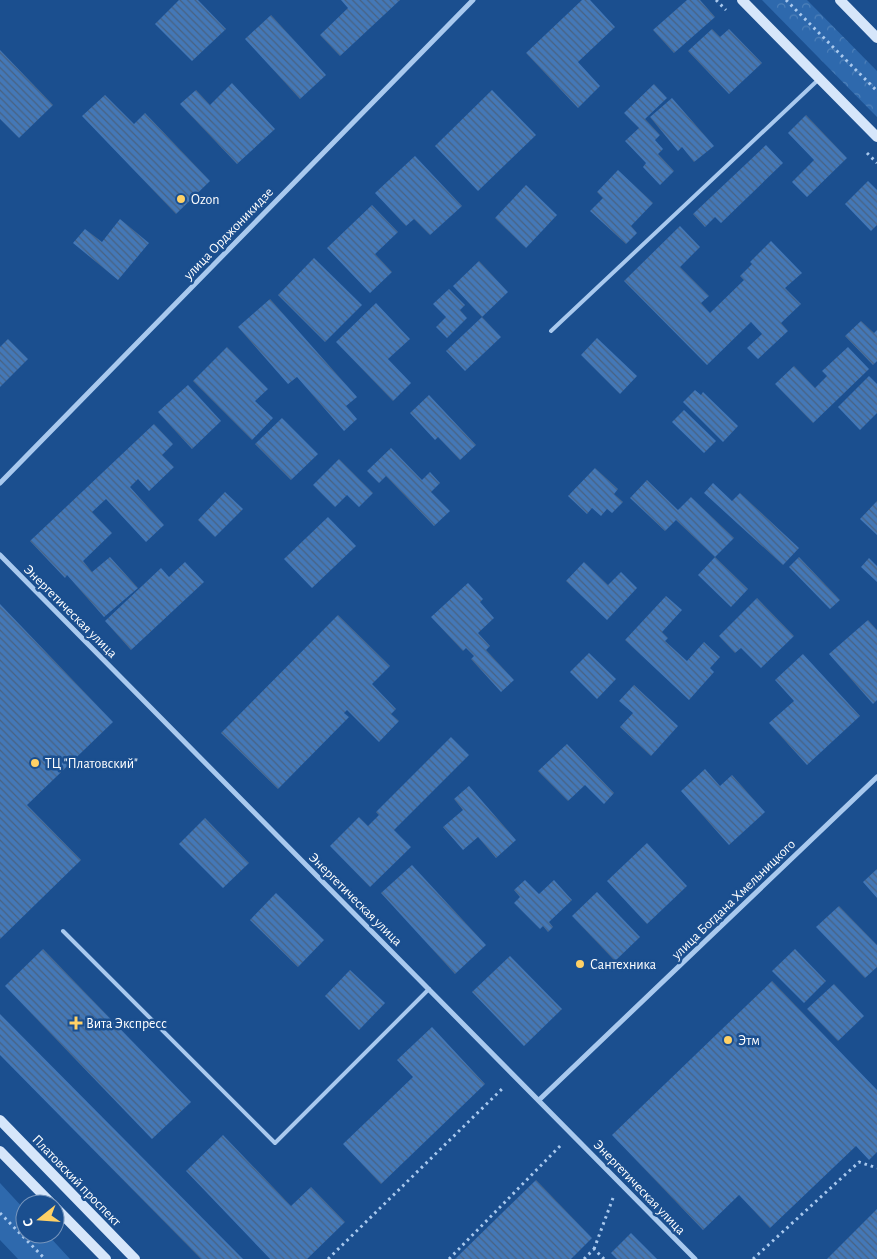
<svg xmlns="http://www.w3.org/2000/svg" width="877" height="1259" font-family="'Alegreya Sans',sans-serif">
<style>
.grass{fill:#2e69ad}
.forest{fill:url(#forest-crowns)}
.building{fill:url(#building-back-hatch)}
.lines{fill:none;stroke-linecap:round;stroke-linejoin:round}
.path{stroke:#a9c9ee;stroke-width:3;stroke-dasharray:2.5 4;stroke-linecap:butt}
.lane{stroke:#a9c9ee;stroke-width:4}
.street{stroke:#a9c9ee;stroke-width:5}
.secondary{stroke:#d6e6fa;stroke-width:10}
.poi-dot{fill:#ffd166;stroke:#1b4f8f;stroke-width:2}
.labels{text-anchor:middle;stroke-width:5;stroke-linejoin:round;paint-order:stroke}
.poi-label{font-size:14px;fill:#fff;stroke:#1b4f8f;text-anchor:start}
.street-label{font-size:14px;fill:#fff;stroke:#1b4f8f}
</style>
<defs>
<pattern id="forest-crowns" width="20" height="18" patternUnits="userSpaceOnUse" patternTransform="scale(1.25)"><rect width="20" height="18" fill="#2e69ad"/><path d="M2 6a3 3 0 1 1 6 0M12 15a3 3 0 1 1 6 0" fill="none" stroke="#4d80b9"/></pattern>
<pattern id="building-back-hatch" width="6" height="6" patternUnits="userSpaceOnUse" patternTransform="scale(1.25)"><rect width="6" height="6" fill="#4478b7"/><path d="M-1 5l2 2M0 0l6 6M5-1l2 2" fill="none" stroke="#486282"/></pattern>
</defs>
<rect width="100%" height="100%" fill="#1b4f8f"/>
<!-- grass -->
<polygon class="grass" points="0,1183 25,1210 25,1234 47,1234 70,1259 18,1259 0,1240"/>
<!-- forest -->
<polygon class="forest" points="762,0 807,0 877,71 877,117"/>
<!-- building -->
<g class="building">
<polygon points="179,0 198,0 226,29 192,61 155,24"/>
<polygon points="341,0 400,0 340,56 320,35 348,8"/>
<polygon points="582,0 590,0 615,27 578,62 600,86 578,108 526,53"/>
<polygon points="687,0 700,0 715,17 674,53 653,30"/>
<polygon points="271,15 326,75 300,99 245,39"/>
<polygon points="712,29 720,37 729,29 762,63 729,94 688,51"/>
<polygon points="0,50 53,105 19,138 0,119"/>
<polygon points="232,83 275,129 237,164 180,104 196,90 210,105"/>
<polygon points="654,84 667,98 645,119 660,135 655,140 663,149 658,154 674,171 660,185 643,167 646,163 625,141 639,128 624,113"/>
<polygon points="492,90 536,135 478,191 435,146"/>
<polygon points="105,95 134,124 145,113 210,181 176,214 82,116"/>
<polygon points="672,98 714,146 694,162 682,147 678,151 650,117"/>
<polygon points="806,115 847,158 807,197 792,182 814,160 788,133"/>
<polygon points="766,145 783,163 721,223 715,217 705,227 693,214"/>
<polygon points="415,156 462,206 430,235 414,219 406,226 375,193"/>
<polygon points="618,170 653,203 631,226 637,233 626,244 590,211 603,198 597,192"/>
<polygon points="868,181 877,190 877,225 871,231 845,204"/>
<polygon points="526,185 557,215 526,248 495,218"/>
<polygon points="372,205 398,232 375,254 392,272 370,293 327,248"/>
<polygon points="120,219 149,243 118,280 73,243 85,229 102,242"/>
<polygon points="680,226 700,247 680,267 709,296 701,303 710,313 744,280 740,276 752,264 750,262 771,241 802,273 785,288 801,304 781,323 788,331 758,359 747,348 762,334 751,322 707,365 624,281"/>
<polygon points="314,258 362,305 325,342 278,295"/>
<polygon points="479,261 508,292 482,317 453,286"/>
<polygon points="449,289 465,305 460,310 467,318 447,338 436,327 446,317 433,304"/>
<polygon points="270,299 357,397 346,406 357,419 344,431 297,377 288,384 238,327"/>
<polygon points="376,303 410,339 388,359 411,383 393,401 336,342"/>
<polygon points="482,317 501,337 465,371 446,351"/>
<polygon points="861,321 874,333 877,330 877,361 873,365 845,336"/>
<polygon points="597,338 637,376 620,394 581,355"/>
<polygon points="8,339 28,359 0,387 0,347"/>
<polygon points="227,347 268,389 255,401 273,418 252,440 193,381"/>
<polygon points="848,347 869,369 813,423 775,384 794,366 815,388 827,376 822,371"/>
<polygon points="869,376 877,384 877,413 860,430 838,407"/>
<polygon points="188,385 221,421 192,449 158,412"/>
<polygon points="695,390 701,395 703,392 738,426 723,442 683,402"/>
<polygon points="429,395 476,445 460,460 438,437 435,440 410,413"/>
<polygon points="684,410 716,441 704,453 672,422"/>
<polygon points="282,418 318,454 291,480 255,444"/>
<polygon points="154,424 173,444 162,455 174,467 149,491 138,479 130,487 164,525 146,542 106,499 92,512 112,533 83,561 92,572 110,557 138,588 104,617 67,575 65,578 30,541"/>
<polygon points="391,448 422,480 430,472 440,483 431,492 450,511 434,526 386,476 379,483 367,471"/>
<polygon points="339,459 373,493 359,507 347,495 335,507 313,485"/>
<polygon points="595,468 618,489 614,494 623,502 612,513 607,509 601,516 592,508 587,514 568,496"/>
<polygon points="647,480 678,510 691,497 734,538 715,557 676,520 665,531 630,498"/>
<polygon points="713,483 732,501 740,493 799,548 783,565 704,493"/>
<polygon points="225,492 243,509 215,537 198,520"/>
<polygon points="877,501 877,535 860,519"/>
<polygon points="328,517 356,546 312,588 284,559"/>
<polygon points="715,557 748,589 731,607 698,575"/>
<polygon points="799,557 840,600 830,609 789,567"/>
<polygon points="869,558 877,566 877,582 861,567"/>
<polygon points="185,562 204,582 131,650 105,621 161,568 169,577"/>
<polygon points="584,562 608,585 621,572 637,588 607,620 566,581"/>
<polygon points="468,583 483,599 480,602 494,618 478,633 490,646 486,650 514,680 501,692 471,659 474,656 466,648 463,651 431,617"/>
<polygon points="666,596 682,610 662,632 668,638 665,641 687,661 704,642 720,657 710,668 714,672 689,700 625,640"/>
<polygon points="757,598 794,636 761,668 741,648 735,653 719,636"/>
<polygon points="0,604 113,722 27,805 81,860 0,939"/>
<polygon points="338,615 390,666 372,684 396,709 391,714 399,721 379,742 347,710 344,713 349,717 278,789 221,733"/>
<polygon points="868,620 877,630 877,700 873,704 829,654"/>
<polygon points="589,653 616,679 597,699 570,672"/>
<polygon points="803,654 860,716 807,765 769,723 794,701 775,680"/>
<polygon points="634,685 678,726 651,756 620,727 633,713 619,701"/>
<polygon points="451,737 469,755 394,830 411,847 370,887 330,846 359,817 368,826 379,815 376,812"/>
<polygon points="567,744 614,793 604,804 585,785 568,801 538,771"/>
<polygon points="705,769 720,786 732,775 765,812 729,845 681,791"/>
<polygon points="469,786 516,840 496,858 478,837 463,850 443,827 463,810 454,799"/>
<polygon points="205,818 249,863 223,888 179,844"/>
<polygon points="647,843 687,886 647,924 607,881"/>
<polygon points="412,865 486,945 455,974 381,893"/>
<polygon points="877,869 877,898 863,882"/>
<polygon points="525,880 539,894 554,880 572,900 549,922 553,927 548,932 543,926 540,929 514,903 520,897 514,890"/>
<polygon points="597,892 640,937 615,961 572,916"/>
<polygon points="276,893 324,940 298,967 250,920"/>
<polygon points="839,906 877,945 877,967 865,978 816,927"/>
<polygon points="43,949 191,1102 152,1139 5,986"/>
<polygon points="795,949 826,981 804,1003 772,971"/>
<polygon points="510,956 562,1009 524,1046 472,992"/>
<polygon points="350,970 385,1003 359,1030 325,996"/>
<polygon points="772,981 877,1090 877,1152 869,1160 856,1146 770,1228 739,1195 703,1230 612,1135"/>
<polygon points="834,984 864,1016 838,1041 807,1009"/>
<polygon points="0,1014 243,1259 201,1259 0,1055"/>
<polygon points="432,1027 485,1084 381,1184 343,1144 413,1077 397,1060"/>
<polygon points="223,1135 291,1206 311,1187 345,1222 307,1259 270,1259 186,1171"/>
<polygon points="536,1180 592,1238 571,1259 455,1259"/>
<polygon points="877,1209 877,1259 827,1259"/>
<polygon points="631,1233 657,1259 617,1259 611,1253"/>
</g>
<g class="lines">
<!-- path -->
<g class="path">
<polyline points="716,0 726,10"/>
<polyline points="786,0 877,91"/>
<polyline points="867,153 877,163"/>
<polyline points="0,1213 45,1259"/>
<polyline points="594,1249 613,1198"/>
<polyline points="328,1259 504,1087"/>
<polyline points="449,1259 561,1145"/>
<polyline points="584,1259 594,1249 604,1259"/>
<polyline points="753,1259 859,1162 877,1168"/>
</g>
<!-- lane -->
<g class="lane">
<polyline points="551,331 818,80"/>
<polyline points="63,931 275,1143 429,989"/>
</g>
<!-- street -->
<g class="street">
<polyline points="0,483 473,0"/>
<polyline points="0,555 695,1259"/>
<polyline points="539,1100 877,777"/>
</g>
<!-- secondary -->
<g class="secondary">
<polyline points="742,0 877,137"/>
<polyline points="840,0 877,38"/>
<polyline points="0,1120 135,1259"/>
<polyline points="0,1151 52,1204"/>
<polyline points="55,1207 106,1259"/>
</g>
</g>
<!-- markers -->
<g class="poi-dot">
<circle cx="181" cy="199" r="5"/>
<circle cx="35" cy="763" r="5"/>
<circle cx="580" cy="964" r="5"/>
<path d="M73.5 1015.5h5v5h5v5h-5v5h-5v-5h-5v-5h5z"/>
<circle cx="728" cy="1040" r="5"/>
</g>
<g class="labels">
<!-- poi labels -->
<g class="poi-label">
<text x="191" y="204">Ozon</text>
<text x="45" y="768">ТЦ "Платовский"</text>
<text x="590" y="969">Сантехника</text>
<text x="86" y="1028">Вита Экспресс</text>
<text x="738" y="1045">Этм</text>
</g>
<!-- street labels -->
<g class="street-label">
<text transform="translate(228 233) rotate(-46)" y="5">улица Орджоникидзе</text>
<text transform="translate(71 611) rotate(45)" y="5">Энергетическая улица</text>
<text transform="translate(356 899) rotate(45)" y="5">Энергетическая улица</text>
<text transform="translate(733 899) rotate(-44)" y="5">улица Богдана Хмельницкого</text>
<text transform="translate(77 1180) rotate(46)" y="5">Платовский проспект</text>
<text transform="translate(640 1187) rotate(46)" y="5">Энергетическая улица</text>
</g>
</g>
<!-- north arrow -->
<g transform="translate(40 1219) rotate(253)"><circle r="24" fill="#1b4f8f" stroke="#7695bc"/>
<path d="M0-4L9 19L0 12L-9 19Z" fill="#ffd166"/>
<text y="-8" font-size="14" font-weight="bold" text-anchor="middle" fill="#ffffff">С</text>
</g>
</svg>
